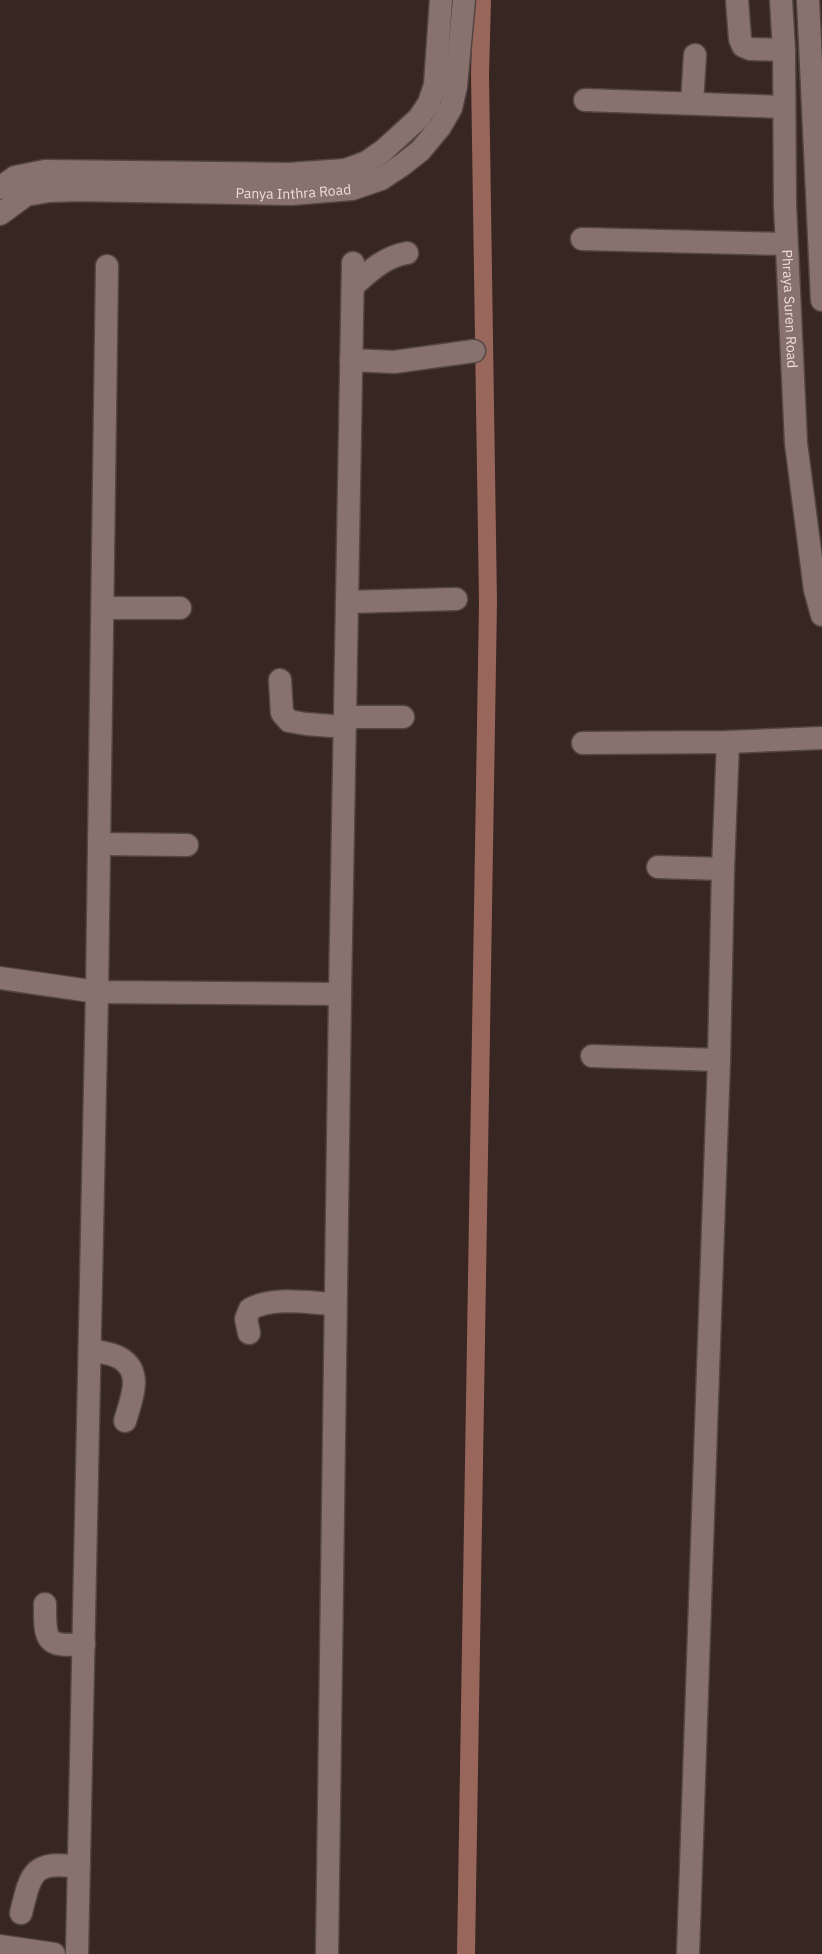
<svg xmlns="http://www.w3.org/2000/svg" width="822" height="1954" font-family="'IBM Plex Sans',sans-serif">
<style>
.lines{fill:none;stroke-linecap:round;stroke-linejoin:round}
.canal{stroke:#99665c;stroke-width:18}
.minor-casing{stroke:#534542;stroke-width:25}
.minor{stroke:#88726e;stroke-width:22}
.labels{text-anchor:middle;stroke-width:5;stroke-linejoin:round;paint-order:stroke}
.street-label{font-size:14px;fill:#eadddb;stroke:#191110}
</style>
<rect width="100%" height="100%" fill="#382622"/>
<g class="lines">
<!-- canal -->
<polyline class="canal" points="466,1954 488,602 480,75 482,0"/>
<!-- minor casing -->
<g class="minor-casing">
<g id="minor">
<polyline points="737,0 740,39 743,46 750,49 784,50"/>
<path id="s1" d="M781,0L784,50L785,205L796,443L815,590L822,615"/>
<polyline points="808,0 822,300"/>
<polyline points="585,100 784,107"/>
<polyline points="692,103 695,55"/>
<polyline points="0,188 15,177 45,171 289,174 345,170 367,162 384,150 419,118 429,103 435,85 441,0"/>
<path id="s2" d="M0,214L26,195L49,191L79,190L291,194L352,189L381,179L402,165L420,151L440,127L451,108L456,86L464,0"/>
<polyline points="582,239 786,244"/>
<path d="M353,286C370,271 384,257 407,253"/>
<polyline points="351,360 394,362 474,351"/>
<polyline points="347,602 456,599"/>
<polyline points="103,608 180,608"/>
<polyline points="280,680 282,713 289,721 306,724 345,727"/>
<polyline points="345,717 403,717"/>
<polyline points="583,743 728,742 822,738"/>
<polyline points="100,844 187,845"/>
<polyline points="658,867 723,869"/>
<polyline points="0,978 97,992 340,994"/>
<polyline points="592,1056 719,1060 723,869 728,742"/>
<path d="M249,1333L246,1319L250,1309C275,1296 308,1303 335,1304"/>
<path d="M90,1350C99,1352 111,1353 120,1358C144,1372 131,1400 125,1421"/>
<path d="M45,1604C45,1639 44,1648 84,1644"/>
<path d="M21,1913C31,1872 33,1860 79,1867"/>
<polyline points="0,1946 54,1954"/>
<polyline points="77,1954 97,992 107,266"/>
<polyline points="327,1954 340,994 353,263"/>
<path d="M688,1954C697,1656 709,1358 719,1060"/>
</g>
</g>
<!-- minor -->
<use href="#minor" class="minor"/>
</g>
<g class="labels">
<!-- street labels -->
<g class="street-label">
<text dy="5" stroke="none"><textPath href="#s2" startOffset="300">Panya Inthra Road</textPath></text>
<text dy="5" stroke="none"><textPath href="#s1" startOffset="309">Phraya Suren Road</textPath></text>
</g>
</g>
</svg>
